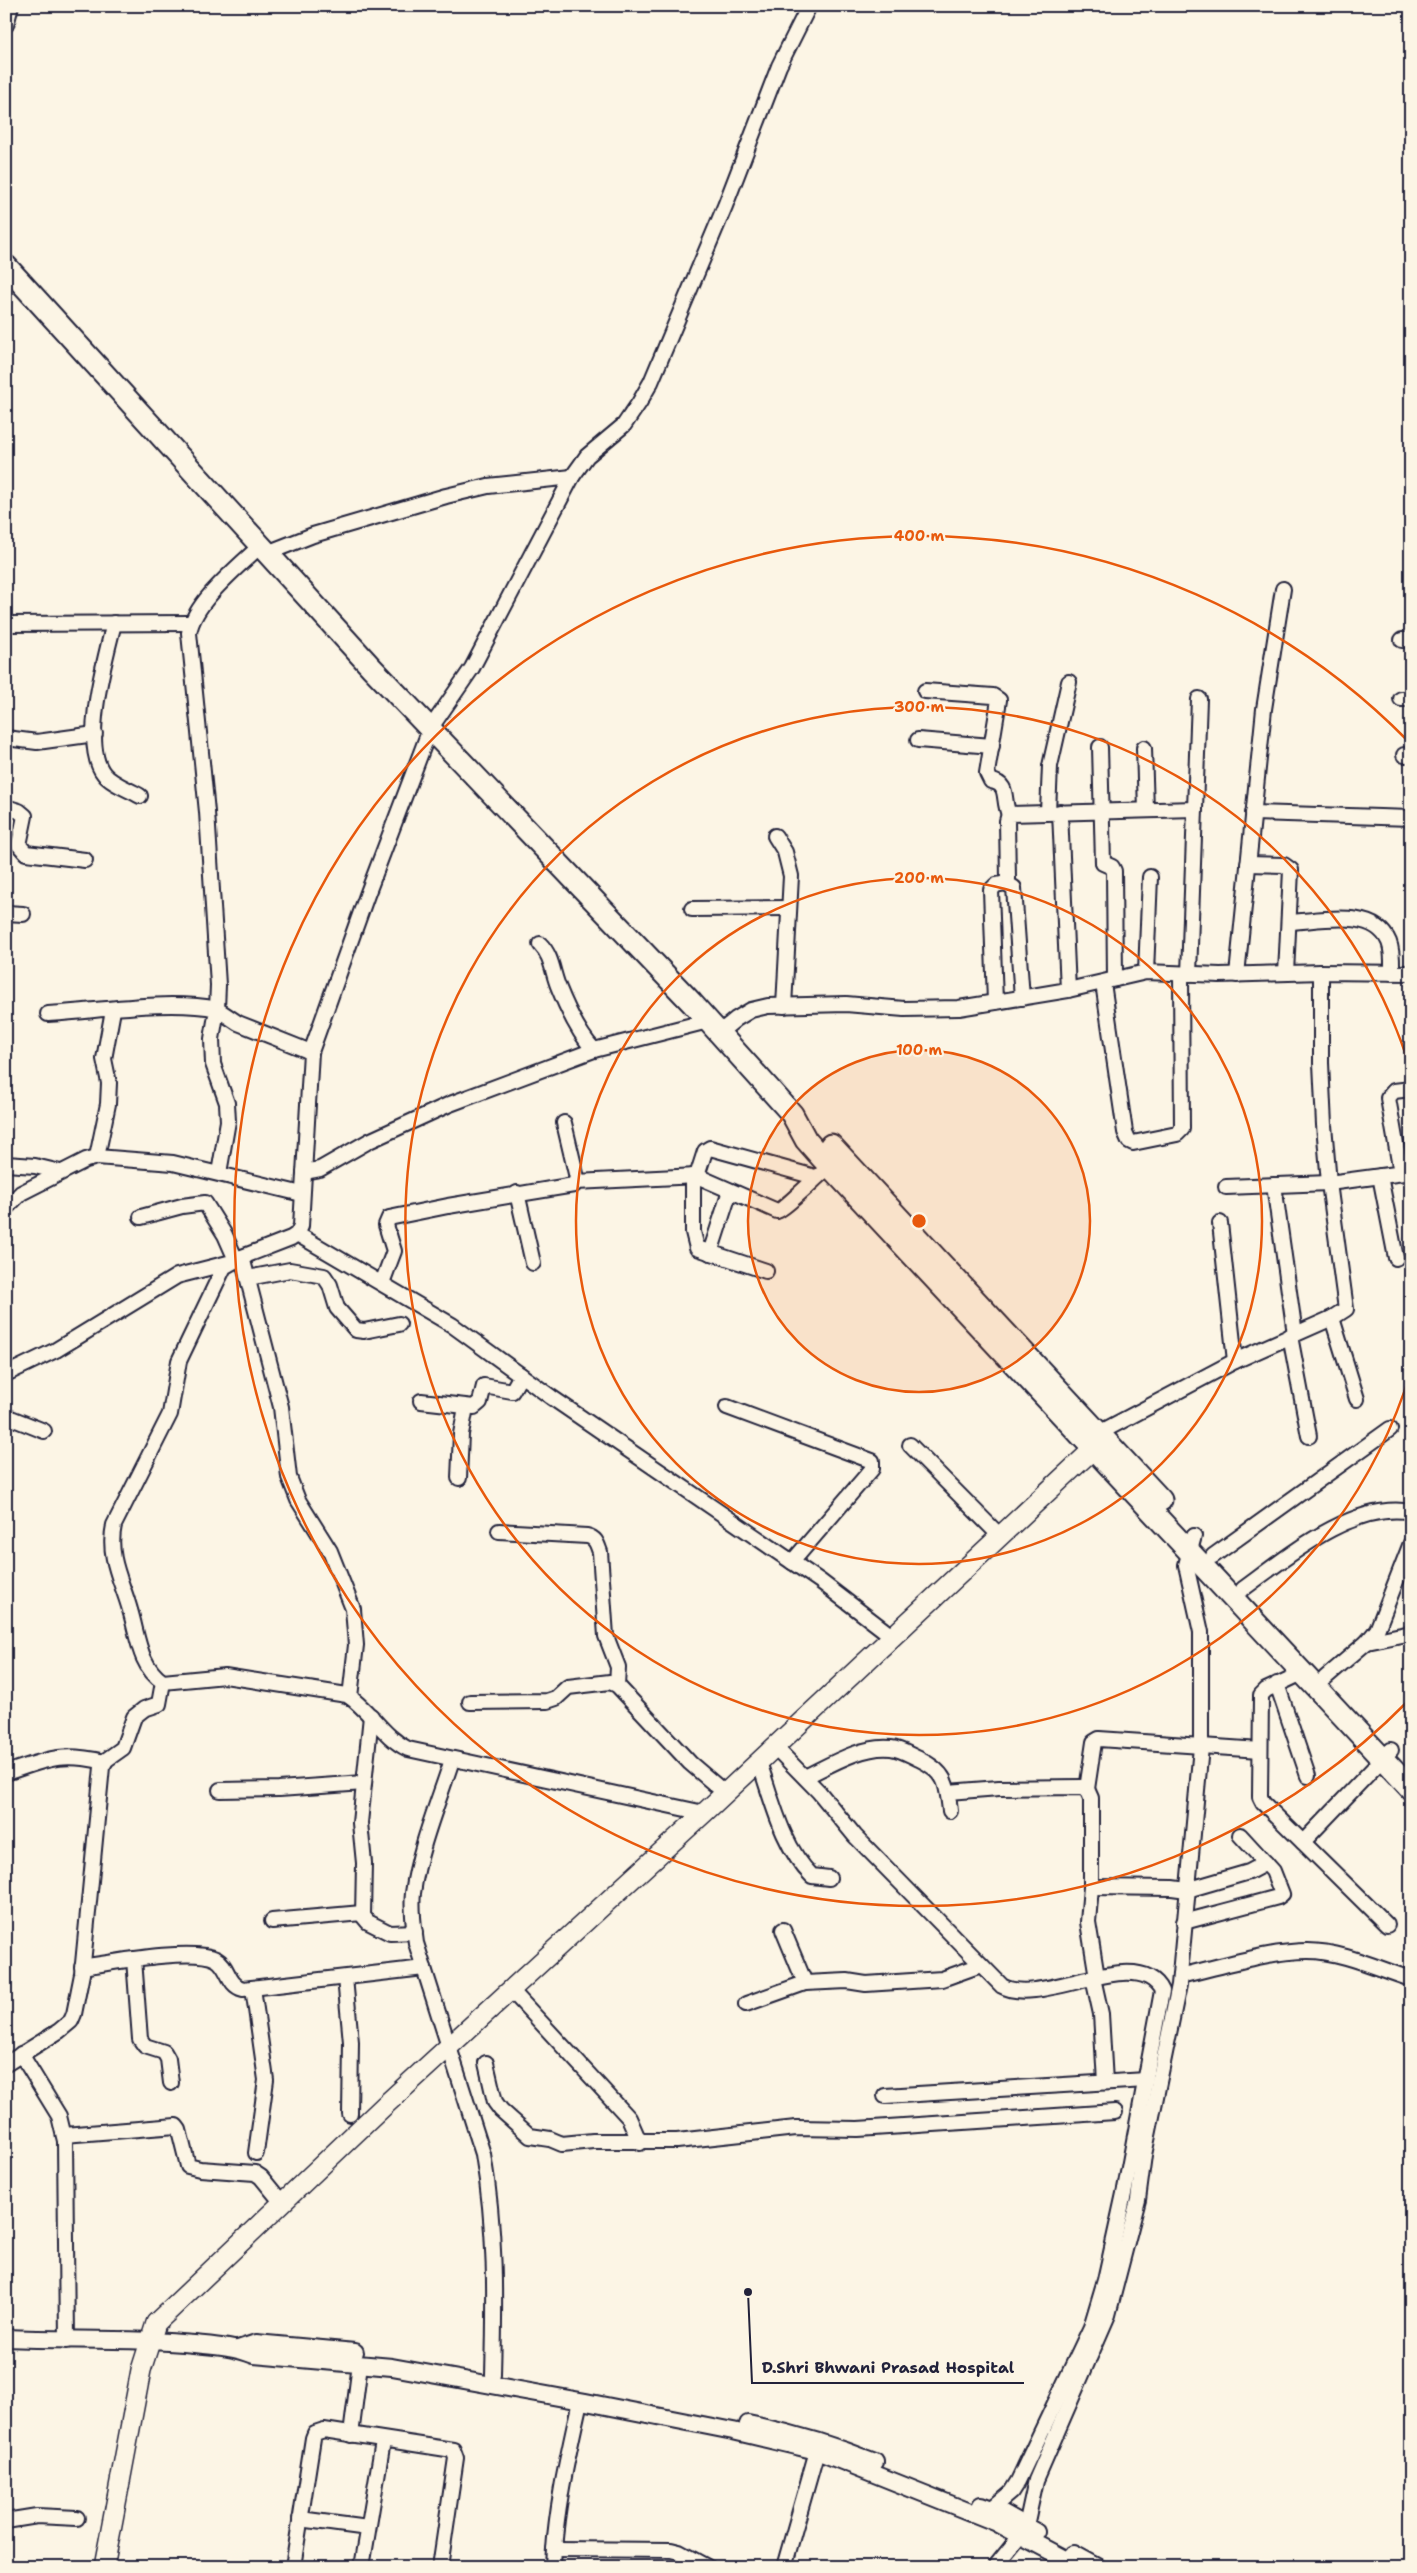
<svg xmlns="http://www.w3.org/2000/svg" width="1417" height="2573" font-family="'Shantell Sans',sans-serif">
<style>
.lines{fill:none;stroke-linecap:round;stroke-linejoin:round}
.minor-casing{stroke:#22223b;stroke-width:18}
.tertiary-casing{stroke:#22223b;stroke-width:20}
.secondary-casing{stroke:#22223b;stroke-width:22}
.primary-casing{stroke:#22223b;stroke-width:25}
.minor{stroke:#fcf5e5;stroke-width:14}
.tertiary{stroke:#fcf5e5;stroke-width:16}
.secondary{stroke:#fcf5e5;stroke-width:19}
.primary{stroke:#fcf5e5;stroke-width:21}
.ring{fill:none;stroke:#e8590c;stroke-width:2.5}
.centre{fill:#e8590c;stroke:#fcf5e5;stroke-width:2.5}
.ring-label{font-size:15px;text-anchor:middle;font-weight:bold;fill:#e8590c;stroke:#fcf5e5;stroke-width:4.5;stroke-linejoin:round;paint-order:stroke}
.leader{fill:none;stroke:#22223b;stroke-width:2}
.callout-dot{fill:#22223b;stroke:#fcf5e5;stroke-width:2}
.callout-label{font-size:16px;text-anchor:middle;font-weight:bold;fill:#22223b;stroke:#fcf5e5;stroke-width:4.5;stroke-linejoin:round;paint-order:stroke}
</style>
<rect width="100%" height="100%" fill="#fcf5e5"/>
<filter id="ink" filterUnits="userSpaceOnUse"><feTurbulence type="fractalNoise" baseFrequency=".02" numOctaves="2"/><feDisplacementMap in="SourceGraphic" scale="10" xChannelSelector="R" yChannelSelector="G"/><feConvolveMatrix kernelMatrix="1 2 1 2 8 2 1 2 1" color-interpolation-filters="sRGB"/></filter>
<g filter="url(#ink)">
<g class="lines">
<!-- minor casing -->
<g class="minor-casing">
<g id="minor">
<polyline points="6,25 11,6"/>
<path d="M260,546C238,567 194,602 189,633L207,812L218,985L217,1009L238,1023L311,1052"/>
<polyline points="267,553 313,535 446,496 488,486 572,477"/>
<path d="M114,623C106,656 80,745 104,774C112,784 128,789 140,796"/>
<polyline points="6,624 191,623"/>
<polyline points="1402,640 1411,640"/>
<path d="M925,691L993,696L999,700L987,773L991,781C1010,784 1002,800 1009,814"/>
<polyline points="1401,699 1411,699"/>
<polyline points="6,738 37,742 95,734"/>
<polyline points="918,740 992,746"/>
<polyline points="1100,747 1103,863 1112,867 1114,871 1115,979"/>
<polyline points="1144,748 1146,810"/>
<polyline points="1404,755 1411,755"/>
<polyline points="6,807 19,811 25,816 19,845 26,853 85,860"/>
<polyline points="1048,812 1050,766 1069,682"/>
<polyline points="1060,812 1068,990"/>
<polyline points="1253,813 1411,818"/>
<polyline points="775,836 785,852 791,876 784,1006"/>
<polyline points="1248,864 1284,865 1291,870 1286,973"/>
<polyline points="1006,883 1014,888 1022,998"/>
<polyline points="692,909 789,908"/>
<polyline points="6,913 23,914"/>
<path d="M1289,922C1319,921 1374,907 1389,942C1393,952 1392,963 1392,973"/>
<path d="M540,944C552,956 552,971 558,986C566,1006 579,1034 594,1050"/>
<polyline points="1146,972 1150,877"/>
<polyline points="1189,974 1199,699"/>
<polyline points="1237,975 1264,709 1283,589"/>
<polyline points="1103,983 1125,1132 1129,1141 1133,1143 1177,1134 1182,1129 1181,974"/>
<polyline points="995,1002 991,890 996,885 1006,883 1008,879 1007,821 1009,814 1195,809"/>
<path d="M48,1014C97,1011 170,999 217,1009L212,1039L213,1064L227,1103L228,1121L219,1173"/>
<polyline points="719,1033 736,1019 751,1010 768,1006 846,1004 904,1009 959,1008 1068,990 1146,972 1220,975 1321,972 1411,973"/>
<polyline points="97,1157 108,1104 109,1083 104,1059 113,1010"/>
<polyline points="6,1164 35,1166 60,1172"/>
<polyline points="304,1172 320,1169 369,1141 450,1104 594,1050 708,1021"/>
<polyline points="1401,1173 1388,1098 1394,1091 1411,1089"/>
<polyline points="693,1176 693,1232 697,1248 766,1271"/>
<polyline points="697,1176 705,1151 710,1148 815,1177"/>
<polyline points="1380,1176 1396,1258"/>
<path d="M576,1182L697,1176L777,1211C782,1211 821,1173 830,1166"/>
<polyline points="1274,1185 1295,1334"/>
<polyline points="1226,1187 1329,1183 1411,1172"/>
<polyline points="517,1193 533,1263"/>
<polyline points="6,1208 21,1193 86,1160 97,1157 173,1163 302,1194"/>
<polyline points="141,1217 182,1206 205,1203 225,1235 236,1260"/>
<polyline points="1220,1223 1235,1361"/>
<polyline points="297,1234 452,1325 551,1397 820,1581 893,1637"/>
<polyline points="710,1253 730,1191"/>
<polyline points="242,1257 281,1407 289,1477 298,1500 330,1551 353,1609 356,1645 350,1697"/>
<polyline points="248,1278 290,1270 324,1276 330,1285 337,1308 356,1330 364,1331 399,1324"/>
<polyline points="382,1283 394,1251 386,1225 389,1218 448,1206 574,1185 577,1178 564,1123"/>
<polyline points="1332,1318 1357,1399"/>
<polyline points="1290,1336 1309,1436"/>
<polyline points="6,1374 56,1350 177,1276 228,1263"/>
<polyline points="421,1401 474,1407 480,1402 484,1386 512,1391 521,1375"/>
<polyline points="727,1407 872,1461 872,1469 792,1562"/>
<polyline points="6,1416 44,1431"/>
<polyline points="1099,1433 1235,1361 1332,1318 1346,1309 1329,1183 1324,1125 1321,1063 1321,972"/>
<polyline points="910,1445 1000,1536"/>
<polyline points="459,1478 461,1434 466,1407"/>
<path d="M499,1531L587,1536C596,1538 597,1544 600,1552L606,1636L618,1667L617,1685"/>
<polyline points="1213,1556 1390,1429"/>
<path d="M1243,1589C1287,1557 1353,1501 1411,1512"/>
<polyline points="1367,1642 1411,1633"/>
<polyline points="1302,1673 1266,1690 1261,1695 1260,1797 1263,1803 1387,1925"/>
<polyline points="1325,1678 1367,1642 1377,1630 1411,1543"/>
<polyline points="1277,1684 1308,1776"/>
<polyline points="470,1702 547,1701 556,1698 568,1687 610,1682 617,1685 690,1763 725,1793"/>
<polyline points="371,1716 360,1823 364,1863 363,1916 368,1922 390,1933 415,1932"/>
<path d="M775,1747L819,1792L855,1836L1002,1986C1041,2008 1139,1943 1162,1991L1125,2189L1105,2280L1091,2327L1018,2481L1011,2492L991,2509"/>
<path d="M452,1760C438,1803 419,1848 413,1893C411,1910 414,1927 416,1943L483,2154C496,2230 495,2297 493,2375"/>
<path d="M759,1762C772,1799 782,1847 812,1876L829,1878"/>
<path d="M6,1773C48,1759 60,1752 105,1762"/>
<path d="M805,1777C830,1765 862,1745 891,1748C901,1749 910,1755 919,1759C946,1772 947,1783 950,1811"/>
<polyline points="1087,1789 1094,1742 1099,1739 1260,1750"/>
<polyline points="220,1790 279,1789 364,1783"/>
<polyline points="948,1792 999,1788 1082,1787 1087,1789 1091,1798 1091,1887 1088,1922 1097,1977"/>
<path d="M704,1813L408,1749C383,1737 370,1710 347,1695L225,1676L163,1682C139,1666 138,1636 130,1610C122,1581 107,1557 114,1525L170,1414L179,1361L224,1267L242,1257L291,1238L297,1234L301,1226L311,1052L367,895L430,729L472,668L572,477L587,456L624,425L639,403L651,382L725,206L779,66L809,6"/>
<polyline points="1303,1842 1391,1750"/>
<polyline points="1091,1887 1172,1888 1187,1890 1249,1872 1266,1863"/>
<polyline points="272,1921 362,1913"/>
<polyline points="1184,1922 1278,1897 1282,1894 1273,1871 1240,1835"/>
<polyline points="783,1930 805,1983"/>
<polyline points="134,1959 140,2039 145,2046 164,2052 168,2059 171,2083"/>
<path d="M82,1967C110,1963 192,1947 216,1959C229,1966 227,1985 243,1989L424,1968"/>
<path d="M1180,1976C1220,1967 1267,1951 1308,1951C1342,1951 1379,1969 1411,1979"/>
<polyline points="345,1978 351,2042 350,2114"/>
<polyline points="1093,1978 1101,2014 1105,2082"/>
<polyline points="253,1988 266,2080 256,2153"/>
<polyline points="511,1990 629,2118 640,2143"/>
<polyline points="746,2004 805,1983 847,1981 866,1984 942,1979 981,1965"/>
<polyline points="21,2054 59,2116 65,2141 67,2341"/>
<polyline points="486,2063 495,2102 501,2110 530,2136 550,2139 562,2144 593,2141 677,2141 796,2128 858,2129 1115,2112"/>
<polyline points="6,2064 59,2031 71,2021 74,2014 82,1974 102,1767 106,1760 123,1748 134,1717 144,1709 159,1704 163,1682"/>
<polyline points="885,2096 1146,2080"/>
<polyline points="64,2135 176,2126 179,2130 188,2166 200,2169 255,2173 261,2177 283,2204"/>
<polyline points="351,2435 360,2364"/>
<polyline points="300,2519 368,2528"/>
<polyline points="6,2521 37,2516 77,2518"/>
<polyline points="1026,2526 1036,2480 1108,2315 1138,2200 1144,2155 1179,1985 1201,1747 1201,1632 1186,1565 1194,1536"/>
<polyline points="554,2549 671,2550 679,2552 707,2567"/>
<polyline points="293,2567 313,2438 315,2433 324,2430 453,2450 456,2458 440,2567"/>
<polyline points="362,2567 383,2441"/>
<path d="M553,2567C555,2510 568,2456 580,2401"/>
<polyline points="784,2567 817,2451"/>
<polyline points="995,2567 1021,2535"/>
</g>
</g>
<!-- tertiary casing -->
<g class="tertiary-casing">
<g id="tertiary">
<path d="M6,2338C69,2341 131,2337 194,2344C214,2346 234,2347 254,2355L392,2367L586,2402L733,2431L817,2451L995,2522L1080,2567"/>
<polyline points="238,2349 256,2343 355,2352"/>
<path d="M748,2424C792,2433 833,2445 875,2462"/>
<polyline points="981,2505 1003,2513 1037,2532"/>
<polyline points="1073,2554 1097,2567"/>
</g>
</g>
<!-- secondary casing -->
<g class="secondary-casing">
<polyline id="secondary" points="104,2567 141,2370 156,2323 384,2106 704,1813 1104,1439"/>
</g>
<!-- primary casing -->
<g class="primary-casing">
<g id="primary">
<polyline points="6,266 371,667 692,1003 792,1114 806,1140 821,1157 1411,1789"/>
<polyline points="831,1145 1161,1500"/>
</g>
</g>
<!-- minor -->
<use href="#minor" class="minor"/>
<!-- tertiary -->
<use href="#tertiary" class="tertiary"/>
<!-- secondary -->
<use href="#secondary" class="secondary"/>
<!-- primary -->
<use href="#primary" class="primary"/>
</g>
</g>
<!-- distance rings -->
<circle cx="919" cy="1221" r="171" fill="#e8590c" fill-opacity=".12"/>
<g class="ring">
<circle cx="919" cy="1221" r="171"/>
<circle cx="919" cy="1221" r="343"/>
<path d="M1411 1371A514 514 0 1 1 1411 1071"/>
<path d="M1408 1701A685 685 0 1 1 1408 741"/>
</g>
<circle cx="919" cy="1221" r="8" class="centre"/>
<g class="ring-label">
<text x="919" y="541">400 m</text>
<text x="919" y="712">300 m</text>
<text x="919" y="883">200 m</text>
<text x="919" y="1055">100 m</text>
</g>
<!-- callouts -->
<path class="leader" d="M748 2292L752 2383H1024"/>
<circle class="callout-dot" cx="748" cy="2292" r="5"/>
<g class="callout-label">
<text x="888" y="2373">D.Shri Bhwani Prasad Hospital</text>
</g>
<!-- margin -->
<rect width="1417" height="2573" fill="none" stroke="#fcf5e5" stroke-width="25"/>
<rect x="12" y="12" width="1392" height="2548" fill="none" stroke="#22223b" stroke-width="2" filter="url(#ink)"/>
</svg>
